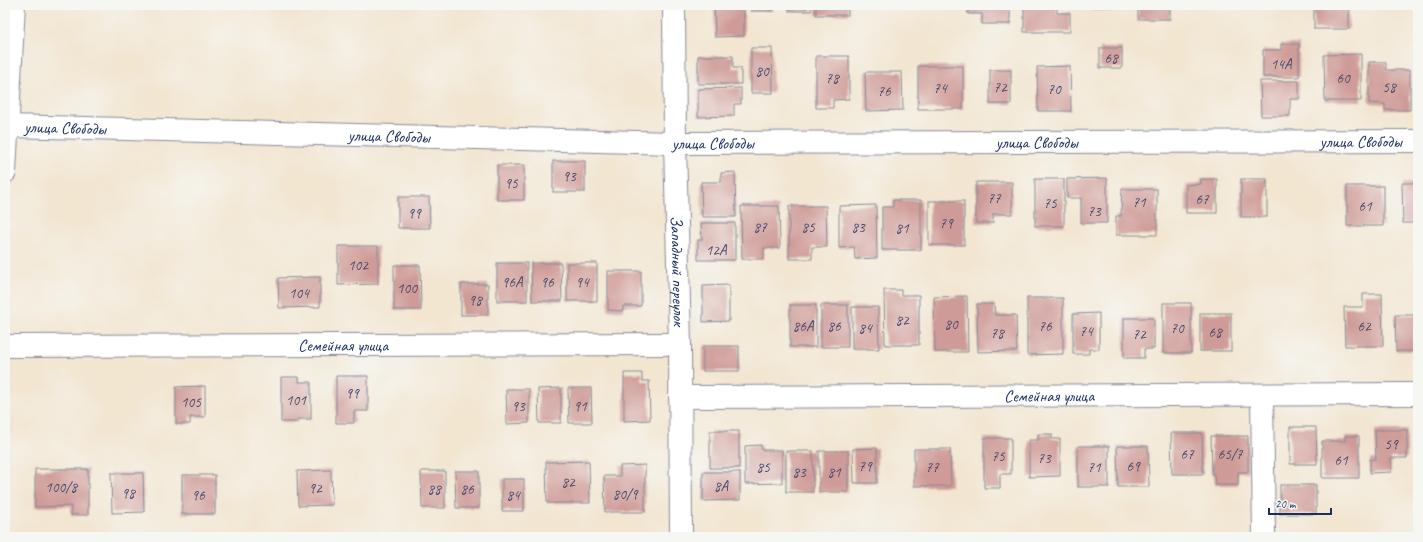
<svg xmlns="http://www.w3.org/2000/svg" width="1423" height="542" font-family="Caveat,sans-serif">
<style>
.building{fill:#cf9b98}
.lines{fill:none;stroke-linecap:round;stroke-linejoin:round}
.minor-casing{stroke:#868a98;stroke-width:24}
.minor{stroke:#fff;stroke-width:22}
.labels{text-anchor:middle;stroke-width:4;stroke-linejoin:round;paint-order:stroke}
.number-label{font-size:15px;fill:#484a6c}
.street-label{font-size:17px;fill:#1b2f5e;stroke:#f6f6f2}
</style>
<rect width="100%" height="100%" fill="#f6f6f2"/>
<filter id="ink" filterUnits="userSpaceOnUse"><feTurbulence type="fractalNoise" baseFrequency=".025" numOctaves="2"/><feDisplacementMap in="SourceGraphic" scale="8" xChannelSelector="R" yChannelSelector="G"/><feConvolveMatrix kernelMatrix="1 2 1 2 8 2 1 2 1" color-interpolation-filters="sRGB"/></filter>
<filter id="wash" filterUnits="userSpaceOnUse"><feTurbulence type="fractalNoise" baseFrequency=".012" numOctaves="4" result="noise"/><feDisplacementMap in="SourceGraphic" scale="16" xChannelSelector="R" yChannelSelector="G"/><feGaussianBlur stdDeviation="0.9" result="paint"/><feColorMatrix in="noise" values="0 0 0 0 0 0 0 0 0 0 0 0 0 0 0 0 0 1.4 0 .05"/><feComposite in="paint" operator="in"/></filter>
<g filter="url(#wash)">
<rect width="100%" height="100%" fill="#f2e6d1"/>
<g id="blocks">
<!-- building -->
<g class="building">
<polygon points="714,5 744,5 744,36 715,37"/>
<rect x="751" y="5" width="22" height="6"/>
<rect x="789" y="5" width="22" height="6"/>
<rect x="816" y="5" width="32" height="10"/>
<rect x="925" y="5" width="28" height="3"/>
<polygon points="968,5 1010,5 1010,24 982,24 982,14 968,14"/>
<polygon points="1024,5 1057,5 1057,13 1070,13 1070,32 1024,32"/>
<rect x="1081" y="5" width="31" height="2"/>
<rect x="1138" y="5" width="32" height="14"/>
<rect x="1314" y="5" width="35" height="24"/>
<polygon points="1281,44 1299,44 1299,77 1263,77 1263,50 1281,50"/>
<polygon points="751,48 772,48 773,93 751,93"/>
<rect x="1100" y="48" width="22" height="20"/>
<polygon points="1361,54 1361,101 1325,101 1324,55"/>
<polygon points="698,56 733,56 733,68 741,68 741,84 698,84"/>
<polygon points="816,56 849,56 849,99 833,100 833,108 816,108"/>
<polygon points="1369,62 1386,62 1386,70 1410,70 1410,110 1385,110 1385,104 1369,103"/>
<rect x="918" y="66" width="45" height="43"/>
<polygon points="1070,66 1071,111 1038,111 1037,67"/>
<rect x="990" y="70" width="21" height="34"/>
<polygon points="865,72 902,72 903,110 866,111"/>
<polygon points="1260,81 1299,81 1299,99 1290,99 1290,116 1261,116"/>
<polygon points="741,88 741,104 734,104 734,116 698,117 698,89"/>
<rect x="553" y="161" width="32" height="31"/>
<rect x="497" y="165" width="27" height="35"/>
<polygon points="735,172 736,217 702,217 701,182 721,182 721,173"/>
<polygon points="1107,178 1107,223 1081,223 1081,198 1067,198 1067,179"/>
<rect x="1035" y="179" width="29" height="47"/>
<polygon points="1201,179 1217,179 1217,213 1186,213 1186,185 1201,184"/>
<rect x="1241" y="179" width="26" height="38"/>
<polygon points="976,182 1012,182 1012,214 993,214 993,223 976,223"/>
<polygon points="1402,183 1418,183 1418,223 1403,223"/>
<rect x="1347" y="186" width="36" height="40"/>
<polygon points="1122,189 1157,189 1157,235 1116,235 1116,216 1121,216"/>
<polygon points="398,197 429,197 430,228 398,228"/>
<polygon points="893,200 921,200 921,250 882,250 882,207 893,207"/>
<rect x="929" y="201" width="35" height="44"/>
<polygon points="876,205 877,258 855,259 854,247 839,248 839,206"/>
<polygon points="741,206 779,206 780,248 764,248 764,259 742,259"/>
<polygon points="789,206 826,206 827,247 812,247 812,259 789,259"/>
<polygon points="701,223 735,223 735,260 698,260 698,240 702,240"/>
<polygon points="338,246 378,246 378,284 338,285"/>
<rect x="497" y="263" width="30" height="38"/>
<polygon points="531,263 561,263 562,301 532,301"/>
<rect x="567" y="263" width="30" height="38"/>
<polygon points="394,265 420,265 421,310 394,310"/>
<polygon points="608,271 641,271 641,306 623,306 623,311 608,310"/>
<polygon points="320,277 320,307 279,308 278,278"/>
<rect x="461" y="284" width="27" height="31"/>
<polygon points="729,285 729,321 703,322 703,286"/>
<polygon points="884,290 901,290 901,295 919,295 919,345 885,345"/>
<polygon points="1363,294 1382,294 1383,346 1345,346 1344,307 1363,307"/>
<polygon points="967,296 968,352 935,352 934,297"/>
<polygon points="1027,298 1063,298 1063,354 1027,355"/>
<rect x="1163" y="303" width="28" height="50"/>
<polygon points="977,304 994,304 995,315 1016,315 1017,351 978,352"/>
<rect x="790" y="305" width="26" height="42"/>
<rect x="821" y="305" width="27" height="42"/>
<polygon points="852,307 878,307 879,349 852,349"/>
<polygon points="1099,313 1099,349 1089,349 1089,354 1073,354 1073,314"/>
<rect x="1200" y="313" width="31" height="38"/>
<polygon points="1395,315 1418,315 1418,351 1396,351"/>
<polygon points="1124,318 1154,318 1154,349 1144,349 1144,358 1124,358"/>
<rect x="703" y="346" width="36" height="25"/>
<polygon points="624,373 642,373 642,381 649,381 650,420 624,421"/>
<polygon points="336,376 368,376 368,411 354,411 354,423 336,423"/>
<polygon points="281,377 299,377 299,382 311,382 311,419 298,419 298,422 281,422"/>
<polygon points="205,386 205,417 190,417 190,424 176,424 176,387"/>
<polygon points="561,388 561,423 539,423 538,389"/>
<polygon points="568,388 591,388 592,423 569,423"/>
<polygon points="506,389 529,389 529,423 507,424"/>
<polygon points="1290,427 1316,427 1317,464 1290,464"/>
<polygon points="1375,430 1407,430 1407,458 1391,458 1391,472 1370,473 1370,459 1376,459"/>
<rect x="710" y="431" width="29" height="37"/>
<polygon points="1171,433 1202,433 1203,474 1172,474"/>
<polygon points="1038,434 1052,434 1052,439 1060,439 1060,476 1029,477 1029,440 1038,440"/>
<polygon points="1211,436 1248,436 1248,472 1238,472 1238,485 1215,485 1214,474 1212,474"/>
<polygon points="1345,436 1359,436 1359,478 1322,478 1322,441 1345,441"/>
<polygon points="984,438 1011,438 1011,474 1000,474 1000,488 984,488"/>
<polygon points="761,445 762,450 782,450 782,483 745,484 745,446"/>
<rect x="1078" y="446" width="31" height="41"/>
<polygon points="1117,446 1148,446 1149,487 1118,487"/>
<polygon points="877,448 877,483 854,483 853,449"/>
<polygon points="914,449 950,449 951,486 914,486"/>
<rect x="786" y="451" width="27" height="41"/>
<rect x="819" y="451" width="29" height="41"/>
<polygon points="589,461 590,503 547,503 546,462"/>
<polygon points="645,465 645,512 605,512 604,476 620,476 620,466"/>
<polygon points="35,469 88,469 88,515 71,515 71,506 35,507"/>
<polygon points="331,470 332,505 298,506 297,471"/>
<polygon points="421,471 445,471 445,508 422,508"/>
<polygon points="455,471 479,471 479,508 456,508"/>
<polygon points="703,472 740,472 740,500 703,501"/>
<polygon points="111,473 143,473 144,512 112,513"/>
<rect x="182" y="475" width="33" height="39"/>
<rect x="502" y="479" width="22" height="32"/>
<rect x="1280" y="485" width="36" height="29"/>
</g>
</g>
</g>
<g filter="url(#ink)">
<use href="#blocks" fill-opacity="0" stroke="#868a98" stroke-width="1"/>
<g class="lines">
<!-- minor casing -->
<g class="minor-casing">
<g id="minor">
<path id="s1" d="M674,5L675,143L680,344L681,537"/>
<path id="s2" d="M8,126L675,143L1418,141"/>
<polyline points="5,172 14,5"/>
<path id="s3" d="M5,346L680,344"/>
<polyline points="1262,395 1264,537"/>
<path id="s4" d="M680,397L1418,394"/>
</g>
</g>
<!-- minor -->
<use href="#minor" class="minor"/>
</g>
</g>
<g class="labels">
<!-- number labels -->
<g class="number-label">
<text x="1111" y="63">68</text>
<text x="1281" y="69">14А</text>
<text x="762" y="76">80</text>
<text x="832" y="83">78</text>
<text x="1343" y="83">60</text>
<text x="1000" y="92">72</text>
<text x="1389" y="92">58</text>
<text x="940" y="93">74</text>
<text x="1054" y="94">70</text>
<text x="884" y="96">76</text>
<text x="569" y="181">93</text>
<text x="511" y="188">95</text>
<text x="994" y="203">77</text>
<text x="1202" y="204">67</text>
<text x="1139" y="207">71</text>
<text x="1050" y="208">75</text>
<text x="1365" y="211">61</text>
<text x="1094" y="216">73</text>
<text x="414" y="218">99</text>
<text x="946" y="228">79</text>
<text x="760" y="232">87</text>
<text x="808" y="232">85</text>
<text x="858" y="232">83</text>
<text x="902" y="233">81</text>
<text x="716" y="255">12А</text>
<text x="358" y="270">102</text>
<text x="512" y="287">96А</text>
<text x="547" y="287">96</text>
<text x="582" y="287">94</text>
<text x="407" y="293">100</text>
<text x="299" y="298">104</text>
<text x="475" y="305">98</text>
<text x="902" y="325">82</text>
<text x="951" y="329">80</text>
<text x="803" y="331">86А</text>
<text x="834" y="331">86</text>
<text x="1045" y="331">76</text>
<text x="1364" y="331">62</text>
<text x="865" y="333">84</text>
<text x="1177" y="333">70</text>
<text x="1086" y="336">74</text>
<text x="1215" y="337">68</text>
<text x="997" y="338">78</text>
<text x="1139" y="339">72</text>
<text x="352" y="398">99</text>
<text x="296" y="405">101</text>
<text x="191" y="407">105</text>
<text x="518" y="411">93</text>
<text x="580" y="411">91</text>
<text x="1391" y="449">59</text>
<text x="1187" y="459">67</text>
<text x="1230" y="459">65/7</text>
<text x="998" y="461">75</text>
<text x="1044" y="463">73</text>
<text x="1341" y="465">61</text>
<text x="865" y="471">79</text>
<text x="1133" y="471">69</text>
<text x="763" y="472">85</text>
<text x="932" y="472">77</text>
<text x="1094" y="472">71</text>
<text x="799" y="477">83</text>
<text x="834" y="477">81</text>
<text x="568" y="487">82</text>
<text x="721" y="491">8А</text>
<text x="61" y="492">100/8</text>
<text x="315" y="493">92</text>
<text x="434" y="494">88</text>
<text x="467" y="494">86</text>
<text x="128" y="498">98</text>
<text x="625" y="499">80/9</text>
<text x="198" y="500">96</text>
<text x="513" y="500">84</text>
</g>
<!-- street labels -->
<g class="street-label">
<text dy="6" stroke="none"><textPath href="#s2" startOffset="57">улица Свободы</textPath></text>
<text dy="6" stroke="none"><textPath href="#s2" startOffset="381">улица Свободы</textPath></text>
<text dy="6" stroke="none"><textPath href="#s2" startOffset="1029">улица Свободы</textPath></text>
<text dy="6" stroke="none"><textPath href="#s2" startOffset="1353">улица Свободы</textPath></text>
<text dy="6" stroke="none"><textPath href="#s2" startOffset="705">улица Свободы</textPath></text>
<text dy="6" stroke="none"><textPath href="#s1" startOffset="266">Западный переулок</textPath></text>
<text dy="6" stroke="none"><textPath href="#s3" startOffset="338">Семейная улица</textPath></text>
<text dy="6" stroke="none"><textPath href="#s4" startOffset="369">Семейная улица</textPath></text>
</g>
</g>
<!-- margin -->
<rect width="1423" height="542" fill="none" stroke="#f6f6f2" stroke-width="20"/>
<!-- scale -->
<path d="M1269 508v6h62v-6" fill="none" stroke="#1b2f5e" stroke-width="2"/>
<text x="1275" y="508" font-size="12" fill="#1b2f5e" stroke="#f6f6f2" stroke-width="3" paint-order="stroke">20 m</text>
</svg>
